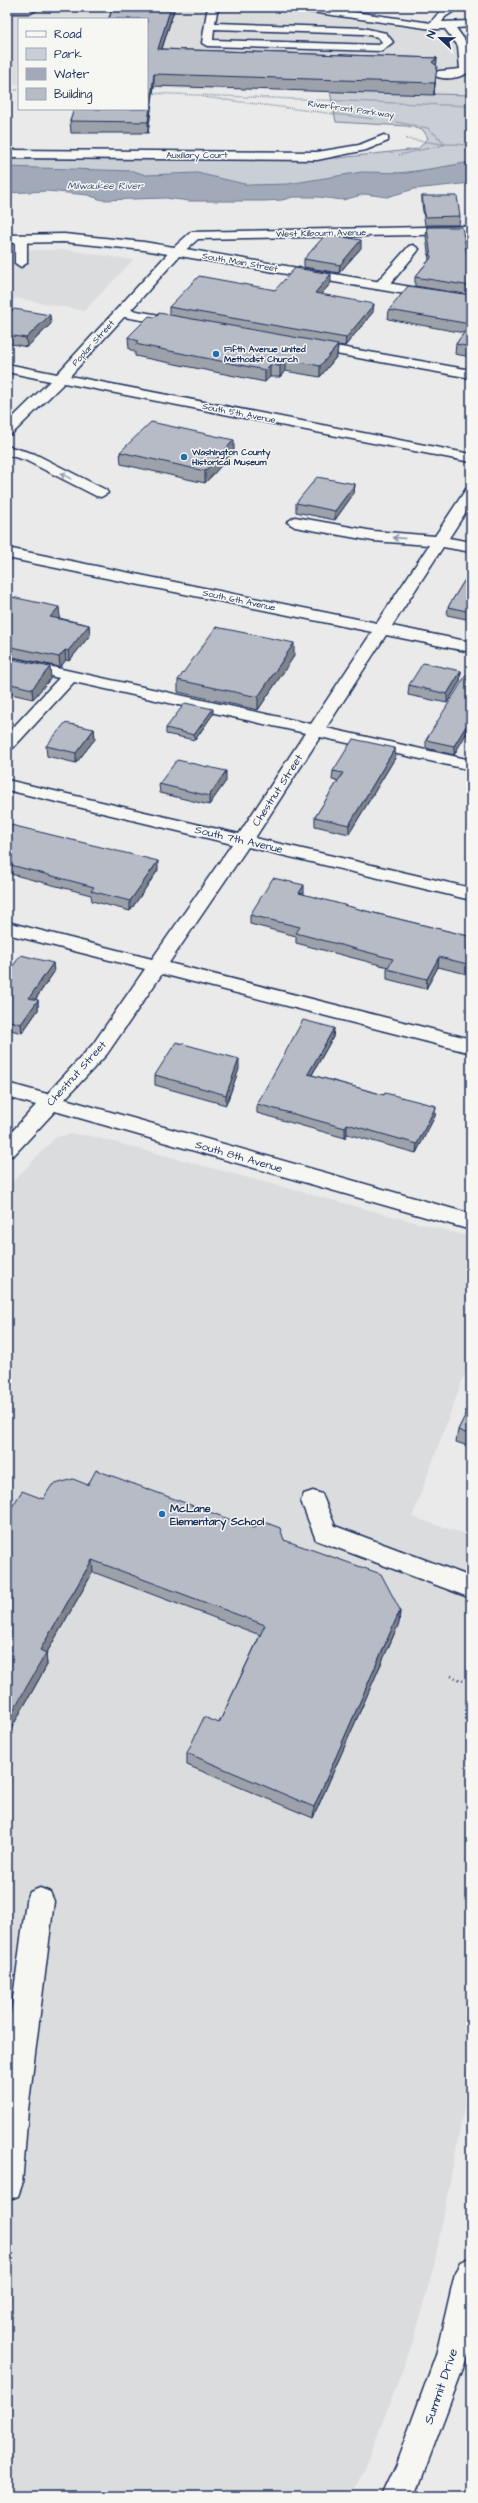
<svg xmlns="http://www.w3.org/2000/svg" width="478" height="2503" font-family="'Architects Daughter',sans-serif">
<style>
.built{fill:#dadcde}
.green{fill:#caced5;stroke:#727e9a}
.water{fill:#a2aaba;stroke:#6c7995}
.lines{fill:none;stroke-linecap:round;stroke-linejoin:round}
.minor-casing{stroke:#1b2f5e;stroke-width:3}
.major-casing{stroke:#1b2f5e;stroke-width:3}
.path-far1{stroke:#1b2f5e;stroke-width:1.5;stroke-dasharray:0.5 1.5;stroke-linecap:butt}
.path{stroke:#1b2f5e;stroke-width:2.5;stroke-dasharray:1 3;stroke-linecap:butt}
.minor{fill:#f6f6f2;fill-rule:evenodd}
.major{fill:#f6f6f2;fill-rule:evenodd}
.wall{fill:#9da1aa;stroke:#1b2f5e}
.shaded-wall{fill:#7f838b;stroke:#1b2f5e}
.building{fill:#b6bbc6;stroke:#1b2f5e}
.oneway{stroke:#8892a8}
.poi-dot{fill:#1f6fb2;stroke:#f6f6f2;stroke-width:1.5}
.labels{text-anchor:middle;stroke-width:3;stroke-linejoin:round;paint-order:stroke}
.far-street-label{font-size:9px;fill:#1b2f5e;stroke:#f6f6f2}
.far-poi-label{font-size:9px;font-weight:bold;fill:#1b2f5e;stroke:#f6f6f2;text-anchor:start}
.far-water-label{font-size:10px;font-style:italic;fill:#44547a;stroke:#f6f6f2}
.street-label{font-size:11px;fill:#1b2f5e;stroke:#f6f6f2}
.poi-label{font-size:11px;font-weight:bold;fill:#1b2f5e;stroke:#f6f6f2;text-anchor:start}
.near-street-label{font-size:13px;fill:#1b2f5e;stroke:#f6f6f2}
</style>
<rect width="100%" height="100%" fill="#e9eae9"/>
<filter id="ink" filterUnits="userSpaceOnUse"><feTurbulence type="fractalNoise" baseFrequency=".025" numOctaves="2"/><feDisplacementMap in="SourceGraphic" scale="8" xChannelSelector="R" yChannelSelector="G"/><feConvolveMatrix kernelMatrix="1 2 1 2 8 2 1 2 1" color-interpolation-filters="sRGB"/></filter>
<g filter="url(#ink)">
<!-- built -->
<g class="built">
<polygon points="7,7 261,7 439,32 433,39 471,44 471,95 147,88 147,19 19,19 19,85 7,85"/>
<polygon points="7,250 67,250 133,260 84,311 16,298 7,306"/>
<polygon points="73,1134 91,1136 471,1237 471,1357 412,1517 471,1536 471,2069 435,2261 412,2345 365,2468 351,2496 7,2496 7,1188 56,1137"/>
</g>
<!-- green -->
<polygon class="green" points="330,91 471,95 471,164 304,185 252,187 149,177 7,169 7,159 338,158 418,149 428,138 423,130 407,126 336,122"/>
<!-- water -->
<polygon class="water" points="471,162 471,183 414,189 387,197 365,194 343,200 318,197 293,197 282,200 264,201 189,201 166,198 102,200 88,195 47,191 7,193 7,167 133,171 146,175 197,173 249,185 288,184 362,172 407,173"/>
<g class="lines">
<!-- minor casing -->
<g class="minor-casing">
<g id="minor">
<polygon points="7,7 32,7 36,10 31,13 7,13"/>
<path d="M211,7H222L217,12L215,23L363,28L386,33L393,42L382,51L207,46L202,43L207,11ZM214,29L363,34L378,37L382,42L379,45L213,40Z"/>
<path d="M291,7H319L431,23C439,10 446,7 460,7L445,17L442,22L471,21V27L456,28L469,46L471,70C464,78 441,82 433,74L439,71L460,69L458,46L445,29H432L296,10Z"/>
<polygon points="384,135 388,137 388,141 366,150 317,160 7,158 7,150 317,152 359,145"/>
<polygon points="471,226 471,234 198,239 180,255 131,310 182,319 184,322 182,325 177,326 124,317 70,376 471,454 471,462 64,383 12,434 7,435 7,423 50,381 7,372 7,364 57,374 172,249 191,232"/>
<polygon points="21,235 27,239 27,263 21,267 15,263 15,239"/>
<polygon points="413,245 419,249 417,252 386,289 376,289 374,286 376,283 409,246"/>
<polygon points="307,341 471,370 471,378 302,348 300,345"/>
<polygon points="7,446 35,454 106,490 108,493 101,497 96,496 25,460 7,455"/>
<polygon points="471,488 471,504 449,538 471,542 471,552 443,547 392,626 471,642 471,652 386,635 326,728 471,760 471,770 320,737 255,838 471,888 471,900 248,847 169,963 471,1039 471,1053 162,974 107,1054 65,1099 471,1214 471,1230 55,1111 14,1155 7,1157 7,1137 36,1105 7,1097 7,1083 47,1094 93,1044 145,969 7,934 7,922 152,959 232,844 7,790 7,780 239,834 305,733 74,682 13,748 7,749 7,734 59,678 7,667 7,657 311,724 372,632 7,558 7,548 377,623 429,545 373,541 295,527 287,522 295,517 373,531 435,536 466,489"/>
<polygon points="313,1491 322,1494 335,1526 471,1577 471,1598 316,1540 301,1501 304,1494"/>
<polygon points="40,1888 50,1892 54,1901 28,2110 22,2185 18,2196 7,2200 7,2043 26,1901 30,1892"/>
<polygon points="471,2257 471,2342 468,2355 415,2496 381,2496 396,2464 436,2355 455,2273 460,2262"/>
</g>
</g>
<!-- major casing -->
<g class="major-casing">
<polygon id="major" points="64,234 144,242 471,297 471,305 144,250 64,242 7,243 7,235"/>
</g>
<!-- path-far1 -->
<g class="path-far1">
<polyline points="7,90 19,90"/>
<polyline points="147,93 471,106"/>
<polyline points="203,97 373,119"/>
<polyline points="395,122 428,128 446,144"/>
<polyline points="406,139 444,144"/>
<polyline points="399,155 447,144 471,145"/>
</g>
<!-- path -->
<polyline class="path" points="451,1676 463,1681"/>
<!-- minor -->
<use href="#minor" class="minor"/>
<!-- major -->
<use href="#major" class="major"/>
</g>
<!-- wall -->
<g class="wall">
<polygon points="113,7 175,7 162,49 437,58 434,95 154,86 148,133 71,133 70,121"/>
<polygon points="422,196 460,216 459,225 425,225 422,204"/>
<polygon points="427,227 467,255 471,256 471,357 455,354 456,344 464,333 388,319 389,310 464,294 415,286 415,277 429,260 426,236"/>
<polygon points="361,248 339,273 304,267 304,259"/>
<polygon points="331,283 321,294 373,312 345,346 338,345 337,356 320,377 285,371 280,377 270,377 265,382 135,356 135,352 129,349 128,337 155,317 169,315 169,307 275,290"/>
<polygon points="7,316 51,324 27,347 7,343"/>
<polygon points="120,452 234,452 205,483 121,464"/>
<polygon points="355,484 354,493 335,520 296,512 296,503"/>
<polygon points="471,570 471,620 447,615 448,607"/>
<polygon points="7,596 60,617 59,618 89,625 90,635 69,661 66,660 60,667 7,656"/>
<polygon points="294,656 258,710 178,692 178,680"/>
<polygon points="7,658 51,678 33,699 7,693"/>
<polygon points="461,671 460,681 447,703 408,695 409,685"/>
<polygon points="471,676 471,736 466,734 454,755 426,748 426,740"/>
<polygon points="213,714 195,740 166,734 166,728"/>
<polygon points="94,729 95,739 76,763 47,756 46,746"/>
<polygon points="395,748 395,758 349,834 315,826 315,817 338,781 332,780 333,771"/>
<polygon points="226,781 209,805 160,793 159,784"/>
<polygon points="7,824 158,870 130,911 92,901 91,895 7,873"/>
<polygon points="304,895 370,912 468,936 471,931 471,975 438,967 426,989 387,979 387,969 388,967 296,943 296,936 250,924 250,915"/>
<polygon points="53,963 54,972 35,1000 38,1000 38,1010 22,1033 7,1029 7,974"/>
<polygon points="334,1028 333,1037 312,1075 384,1095 436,1106 435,1116 416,1153 347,1134 345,1138 257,1113 257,1104"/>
<polygon points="239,1069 226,1105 155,1085 155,1075"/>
<polygon points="471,1405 471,1447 456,1442 458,1430"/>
<polygon points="88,1485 284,1540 400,1610 399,1623 313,1818 187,1765 187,1753 219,1723 260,1635 93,1572 46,1654 47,1665 7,1736 7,1515 43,1499"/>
</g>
<!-- shaded-wall -->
<g class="shaded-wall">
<polygon points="171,7 175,7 158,60 158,49"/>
<polygon points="437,58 434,95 436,70 432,62"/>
<polygon points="154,74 154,86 148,133 148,122"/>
<polygon points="8,191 9,199 7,203 7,193"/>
<polygon points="361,240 361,248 339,273 340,265"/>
<polygon points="331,274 331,283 314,302 315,293"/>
<polygon points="374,304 373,312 345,346 346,338"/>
<polygon points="50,315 51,324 27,347 26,338"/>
<polygon points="338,345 337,356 320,377 320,366"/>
<polygon points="285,359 285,371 280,377 280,366"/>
<polygon points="270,365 270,377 265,382 265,370"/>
<polygon points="234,440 234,452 205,483 205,471"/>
<polygon points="355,484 354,493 335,520 335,511"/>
<polygon points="59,607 60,617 51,627 50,617"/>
<polygon points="89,625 90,635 69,661 68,651"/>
<polygon points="294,643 294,656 258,710 258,697"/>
<polygon points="65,650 66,660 60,667 59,657"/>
<polygon points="50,667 51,678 33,699 32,689"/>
<polygon points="461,671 460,681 447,703 447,694"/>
<polygon points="213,709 213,714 195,740 194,735"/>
<polygon points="466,726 466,734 454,755 454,746"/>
<polygon points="94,729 95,739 76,763 76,753"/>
<polygon points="395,748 395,758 349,834 349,825"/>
<polygon points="226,771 226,781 209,805 209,796"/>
<polygon points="158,861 158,870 130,911 130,901"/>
<polygon points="304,885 304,895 299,893"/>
<polygon points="439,957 438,967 426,989 427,979"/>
<polygon points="53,963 54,972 30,1007 29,998"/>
<polygon points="38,1000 38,1010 22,1033 21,1024"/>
<polygon points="334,1028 333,1037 307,1083 308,1074"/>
<polygon points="239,1059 239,1069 226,1105 226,1095"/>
<polygon points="436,1106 435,1116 416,1153 417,1144"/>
<polygon points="347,1124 347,1134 345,1138 345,1128"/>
<polygon points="92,1560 93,1572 46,1654 47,1665 7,1736 7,1721 40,1650"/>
<polygon points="400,1610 399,1623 313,1818 314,1807"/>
</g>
<!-- building -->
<g class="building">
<polygon points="113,7 171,7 158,49 437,58 432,62 437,66 435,83 154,74 148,122 70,121 74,109 147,109 147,19 109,19"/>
<polygon points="422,196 457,196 460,216 425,217"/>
<polygon points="427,227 462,227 467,255 471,256 471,286 415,277 431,258"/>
<polygon points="326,234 361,240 340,265 304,259"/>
<polygon points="295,268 331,274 315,293 374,304 346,338 169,307 199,276 275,290"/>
<polygon points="408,286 471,295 471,347 456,344 470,324 389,310"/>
<polygon points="14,309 50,315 26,338 7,335 7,316"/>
<polygon points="159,313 338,345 320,366 285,359 280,366 270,365 265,370 135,344 138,341 128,337 149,316 155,317"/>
<polygon points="151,422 234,440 205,471 120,452"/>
<polygon points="317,477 355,484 335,511 296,503"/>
<polygon points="471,570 471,612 448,607"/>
<polygon points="7,596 59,607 50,617 89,625 68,651 65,650 59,657 7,646"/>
<polygon points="216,627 294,643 258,697 178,680"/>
<polygon points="7,658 50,667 32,689 7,683"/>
<polygon points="423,663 461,671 447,694 409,685"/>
<polygon points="466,675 471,676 471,727 466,726 454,746 426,740"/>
<polygon points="185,703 213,709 194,735 166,728"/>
<polygon points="65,723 94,729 76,753 46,746"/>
<polygon points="353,739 395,748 349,825 315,817 343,773 333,771"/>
<polygon points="177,760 226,771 209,796 159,784"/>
<polygon points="7,824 158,861 130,901 91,891 94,887 7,864"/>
<polygon points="273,878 304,885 299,893 370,912 468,936 471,931 471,965 439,957 427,979 387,969 393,959 296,933 300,927 250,915"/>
<polygon points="21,955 53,963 29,998 38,1000 21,1024 7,1020 7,974"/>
<polygon points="303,1020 334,1028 308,1074 384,1095 385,1093 436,1106 417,1144 347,1124 345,1128 257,1104"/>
<polygon points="176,1042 239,1059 226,1095 155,1075"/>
<polygon points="470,1405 471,1405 471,1435 458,1430"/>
<polygon points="96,1470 253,1528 267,1523 280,1528 284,1540 381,1574 400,1610 314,1807 187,1753 204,1717 219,1723 265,1625 92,1560 40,1650 46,1653 7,1721 7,1515 22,1491 43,1499 52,1485 73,1479 88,1485"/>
</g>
<!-- one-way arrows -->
<defs><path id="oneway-shaft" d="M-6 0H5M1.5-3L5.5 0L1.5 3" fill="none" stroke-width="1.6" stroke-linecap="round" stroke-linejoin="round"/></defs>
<g class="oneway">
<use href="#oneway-shaft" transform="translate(66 476) rotate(-153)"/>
<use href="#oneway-shaft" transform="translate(399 538) rotate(-175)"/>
</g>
</g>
<!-- markers -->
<g class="poi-dot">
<circle cx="216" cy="354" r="4"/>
<circle cx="184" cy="457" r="4"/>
<circle cx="162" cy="1514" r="4"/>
</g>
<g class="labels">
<!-- far-street labels -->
<g class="far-street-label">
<text transform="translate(351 109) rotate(8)" y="3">Riverfront Parkway</text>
<text x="197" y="158">Auxillary Court</text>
<text transform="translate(321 233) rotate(-1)" y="3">West Kilbourn Avenue</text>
<text transform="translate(240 262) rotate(10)" y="3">South Main Street</text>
<text transform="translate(93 343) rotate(-48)" y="3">Poplar Street</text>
<text transform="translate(239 413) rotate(11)" y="3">South 5th Avenue</text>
<text transform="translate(239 600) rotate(12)" y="3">South 6th Avenue</text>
</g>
<!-- far-poi labels -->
<g class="far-poi-label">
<text x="224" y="352">Fifth Avenue United<tspan x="224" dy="10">Methodist Church</tspan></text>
<text x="192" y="455">Washington County<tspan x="192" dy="10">Historical Museum</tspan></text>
</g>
<!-- far-water labels -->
<g class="far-water-label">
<text x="105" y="189">Milwaukee River</text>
</g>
<!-- street labels -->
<g class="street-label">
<text transform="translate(277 790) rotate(-57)" y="4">Chestnut Street</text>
<text transform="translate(239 839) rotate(13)" y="4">South 7th Avenue</text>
<text transform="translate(76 1073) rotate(-48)" y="4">Chestnut Street</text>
<text transform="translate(239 1156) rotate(16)" y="4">South 8th Avenue</text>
</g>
<!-- poi labels -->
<g class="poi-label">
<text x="170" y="1512">McLane<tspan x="170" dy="13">Elementary School</tspan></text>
</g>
<!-- near-street labels -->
<g class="near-street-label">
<text transform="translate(440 2386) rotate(-71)" y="5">Summit Drive</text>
</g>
</g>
<!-- margin -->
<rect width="478" height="2503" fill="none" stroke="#f6f6f2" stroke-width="24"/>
<rect x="12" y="12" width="454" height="2479" fill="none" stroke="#1b2f5e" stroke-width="1.5" filter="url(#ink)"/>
<!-- legend -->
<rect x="18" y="18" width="130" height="92" fill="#f6f6f2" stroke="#9ea6b7"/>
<rect x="26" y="31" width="20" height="6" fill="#f6f6f2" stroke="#9ea6b7"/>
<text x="54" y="38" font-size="12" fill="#1b2f5e">Road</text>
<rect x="26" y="48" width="20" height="12" fill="#caced5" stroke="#9ea6b7"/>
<text x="54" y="58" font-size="12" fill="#1b2f5e">Park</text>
<rect x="26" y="68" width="20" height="12" fill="#a2aaba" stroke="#9ea6b7"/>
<text x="54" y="78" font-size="12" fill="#1b2f5e">Water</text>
<rect x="26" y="88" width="20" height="12" fill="#b6bbc6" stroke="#9ea6b7"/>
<text x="54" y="98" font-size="12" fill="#1b2f5e">Building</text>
<!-- north arrow -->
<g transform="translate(440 38) rotate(292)" stroke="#f6f6f2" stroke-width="3" paint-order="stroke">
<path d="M0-3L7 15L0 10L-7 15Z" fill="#1b2f5e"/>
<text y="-6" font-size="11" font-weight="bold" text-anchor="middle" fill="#1b2f5e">N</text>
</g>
</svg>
